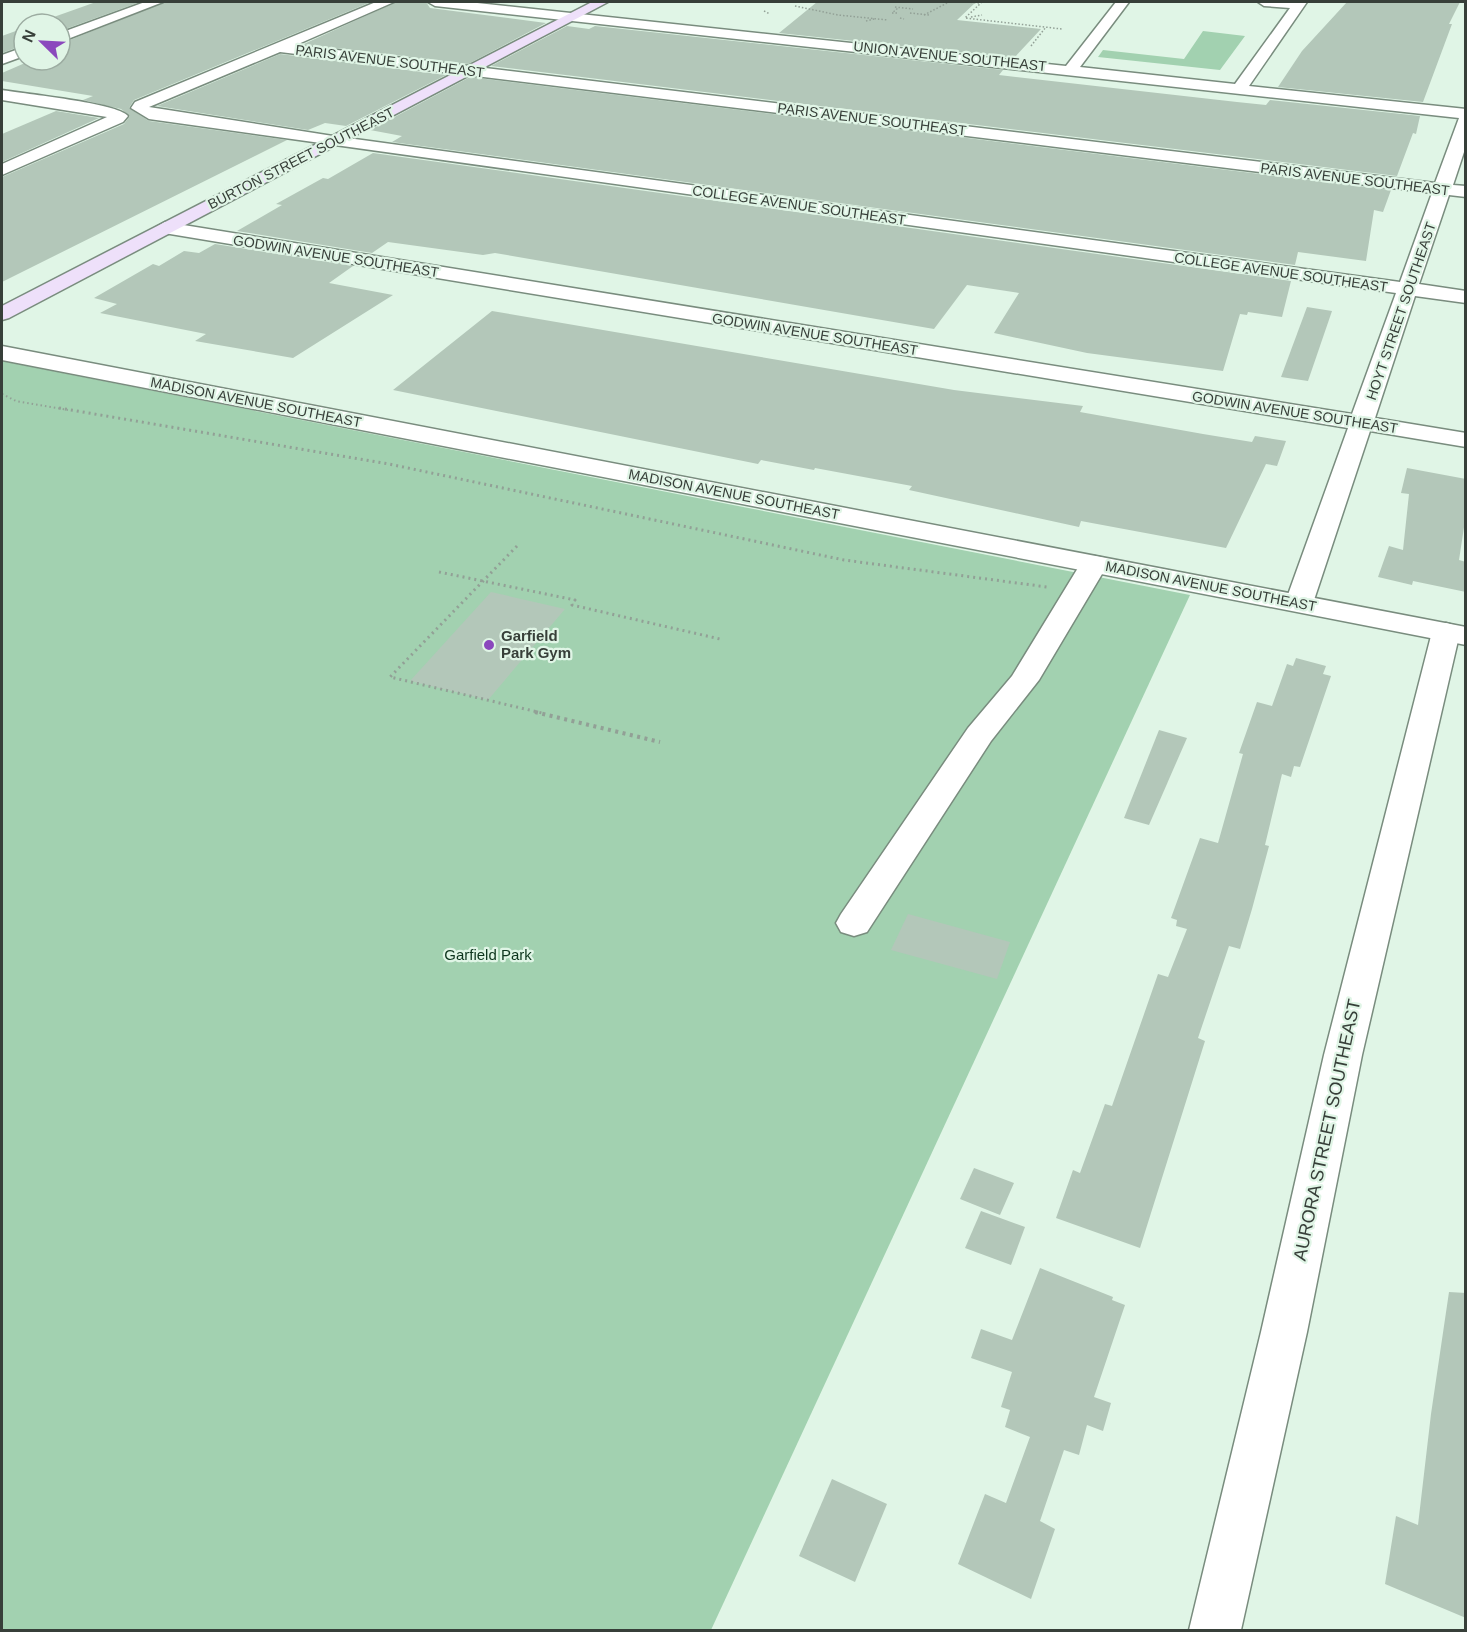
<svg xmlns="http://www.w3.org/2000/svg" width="1467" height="1632" font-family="Arial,sans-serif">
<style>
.green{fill:#a2d1b0}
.building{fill:#b3c7b9}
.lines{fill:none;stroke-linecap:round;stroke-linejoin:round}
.minor-casing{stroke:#798c7e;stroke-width:3}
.tertiary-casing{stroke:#798c7e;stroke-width:3}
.secondary-casing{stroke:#798c7e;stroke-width:3}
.path-far3{stroke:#92a096;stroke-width:1.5;stroke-dasharray:1.5 2;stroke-linecap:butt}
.path-far2{stroke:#92a096;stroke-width:2;stroke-dasharray:1.5 3;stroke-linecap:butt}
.path-far1{stroke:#92a096;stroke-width:3;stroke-dasharray:2 4;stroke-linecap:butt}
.path{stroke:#92a096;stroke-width:4;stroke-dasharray:3 4.5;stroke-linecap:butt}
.minor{fill:#fff;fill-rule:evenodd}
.tertiary{fill:#fff;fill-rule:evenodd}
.secondary{fill:#eee0fa;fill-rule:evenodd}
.poi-dot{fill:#8b48bd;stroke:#e0f5e6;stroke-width:2}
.labels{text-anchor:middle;stroke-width:4.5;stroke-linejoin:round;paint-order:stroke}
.far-street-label{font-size:14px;fill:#373f39;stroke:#e0f5e6}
.poi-label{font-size:15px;font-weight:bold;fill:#373f39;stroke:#e0f5e6;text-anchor:start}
.park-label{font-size:15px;fill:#0d351d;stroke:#e0f5e6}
.near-street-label{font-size:18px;fill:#373f39;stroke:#e0f5e6}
</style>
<rect width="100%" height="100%" fill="#e0f5e6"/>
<!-- green -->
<g class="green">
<polygon points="1203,31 1245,36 1220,70 1098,57 1103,50 1184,59"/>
<polygon points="2,361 1190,595 711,1630 2,1630"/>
</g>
<!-- building -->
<g class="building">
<polygon points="96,2 140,2 60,31 60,24 34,24"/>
<polygon points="165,2 371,2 134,100 129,108 149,121 287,140 2,282 2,177 124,124 130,116 121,109 83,100 93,96 2,81 2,73 32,60 60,60 60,44"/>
<polygon points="396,2 426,2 430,8 546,23 468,64 304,44"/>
<polygon points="817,2 976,2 957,20 1041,29 1014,58 779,33"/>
<polygon points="1347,2 1460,2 1449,24 1452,24 1423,102 1278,87 1302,51"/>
<polygon points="567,26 589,29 595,26 1003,70 999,75 1237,102 1266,105 1270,100 1420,116 1416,134 1413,133 1397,176 491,66"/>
<polygon points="24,28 24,45 2,53 2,36"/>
<polygon points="280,54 446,75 346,126 325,123 308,130 157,106"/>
<polygon points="470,77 1391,190 1383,212 1374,210 1366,261 1298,252 1295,265 392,142 402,136 370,130"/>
<polygon points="56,111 99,118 2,162 2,134"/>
<polygon points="373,153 1291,281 1282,317 1248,312 1247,315 1240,314 1223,371 1087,353 994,333 1019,293 967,285 934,329 495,253 483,255 388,242 372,253 237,231 282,205 276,204 323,178 328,179"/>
<polygon points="215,244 353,266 329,283 393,295 293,358 195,341 206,334 100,313 117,304 94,298 153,264 159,266 184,251 199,253"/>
<polygon points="1307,307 1332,311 1308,381 1281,377"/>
<polygon points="492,311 954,390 1083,406 1080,412 1203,434 1252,442 1255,436 1286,441 1277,466 1266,464 1226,548 1081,521 1079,527 909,490 912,486 815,468 814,470 761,460 758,464 393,390"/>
<polygon points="1407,468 1466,479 1466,514 1459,560 1466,562 1466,592 1413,581 1412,585 1378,577 1389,546 1403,550 1409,494 1401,493"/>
<polygon points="491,592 565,609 488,700 410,681"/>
<polygon points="1296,658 1326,666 1323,674 1331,676 1300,767 1294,766 1291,777 1282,774 1265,845 1269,846 1252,909 1240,949 1229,946 1198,1038 1205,1041 1140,1248 1056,1218 1073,1170 1080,1173 1105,1104 1112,1106 1158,974 1168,977 1187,929 1176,926 1177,920 1171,918 1200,838 1218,843 1243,754 1239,753 1257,702 1272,706 1287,664 1293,666"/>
<polygon points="1159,730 1187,738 1149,825 1124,818"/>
<polygon points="908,914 1010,942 997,979 891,950"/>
<polygon points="974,1168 1014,1183 1000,1215 960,1199"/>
<polygon points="981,1211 1025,1227 1011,1265 965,1248"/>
<polygon points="1040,1268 1113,1297 1112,1300 1125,1305 1094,1397 1111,1403 1103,1431 1087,1425 1079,1455 1064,1450 1040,1521 1055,1529 1031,1599 958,1564 985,1494 1006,1503 1030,1437 1005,1427 1010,1410 1001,1407 1012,1372 971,1358 981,1329 1012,1340"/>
<polygon points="1449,1292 1466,1293 1466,1618 1385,1584 1396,1516 1418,1525 1431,1414"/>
<polygon points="832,1479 887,1504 855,1582 799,1556"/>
</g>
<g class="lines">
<!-- minor casing -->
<g class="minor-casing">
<g id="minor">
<polygon points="145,2 163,2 60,42 60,33"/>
<path d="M376,2H394L296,45L1435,183L1459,118L435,6L428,2H468L1066,66L1116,2H1129L1080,67L1235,84L1290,8L1264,6L1258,2H1307L1249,86L1466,109V146L1453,185L1466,186V197L1449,195L1419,284L1466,291V303L1415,296L1375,418L1466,433V447L1370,431L1313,603L1309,609L1299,611L1289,609L1285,603L1348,428L158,232L155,228L165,222L1352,414L1396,293L149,119L131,108L135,102ZM280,52L1432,193L1400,282L333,136L149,107Z"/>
<polygon points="24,47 24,56 2,64 2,55"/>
<path d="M2,90C24,94 118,103 128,116L123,122L2,175V164L107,117L2,100Z"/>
<polygon points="1094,556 1104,558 1108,564 1039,680 991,741 867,932 854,936 841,932 836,923 841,914 968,728 1012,676 1084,558"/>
<polygon points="1446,623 1456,626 1460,632 1362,1055 1307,1332 1241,1630 1189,1630 1261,1332 1324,1055 1432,632 1436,626"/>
</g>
</g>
<!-- tertiary casing -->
<g class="tertiary-casing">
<polygon id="tertiary" points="2,346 1466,627 1466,645 2,360"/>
</g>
<!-- secondary casing -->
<g class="secondary-casing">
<polygon id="secondary" points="592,2 608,2 9,318 2,320 2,306"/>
</g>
<!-- path-far3 -->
<g class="path-far3">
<polyline points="967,2 980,3"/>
<polyline points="982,2 965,18 1062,29"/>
<polyline points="795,6 838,15 888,20"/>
<polyline points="895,7 913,9"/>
<polyline points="764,11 770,14"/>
<polyline points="897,13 892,13 898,8"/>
<polyline points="910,13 929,15"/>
<polyline points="924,15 949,2"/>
<polyline points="971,17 982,15"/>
<polyline points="900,18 904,19"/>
<polyline points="866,21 874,19"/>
<polyline points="1031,46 1046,27"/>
</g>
<!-- path-far2 -->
<polyline class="path-far2" points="2,394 16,401 68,410"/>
<!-- path-far1 -->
<g class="path-far1">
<polyline points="59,408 389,464 844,560 1047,587"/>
<polyline points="517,546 390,677 542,713"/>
<polyline points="439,572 575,600 572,605 720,639"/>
</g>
<!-- path -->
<polyline class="path" points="535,712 660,742"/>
<!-- minor -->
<use href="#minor" class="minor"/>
<!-- tertiary -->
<use href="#tertiary" class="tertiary"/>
<!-- secondary -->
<use href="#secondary" class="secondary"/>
</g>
<!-- markers -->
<circle class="poi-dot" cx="489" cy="645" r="6"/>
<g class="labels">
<!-- far-street labels -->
<g class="far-street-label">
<text transform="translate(950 56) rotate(6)" y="5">UNION AVENUE SOUTHEAST</text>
<text transform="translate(390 61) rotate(7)" y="5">PARIS AVENUE SOUTHEAST</text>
<text transform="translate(872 119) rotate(7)" y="5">PARIS AVENUE SOUTHEAST</text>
<text transform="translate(301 158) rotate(-27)" y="5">BURTON STREET SOUTHEAST</text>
<text transform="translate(1355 179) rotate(7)" y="5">PARIS AVENUE SOUTHEAST</text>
<text transform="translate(799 205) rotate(8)" y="5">COLLEGE AVENUE SOUTHEAST</text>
<text transform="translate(336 256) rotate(9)" y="5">GODWIN AVENUE SOUTHEAST</text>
<text transform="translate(1281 272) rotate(8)" y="5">COLLEGE AVENUE SOUTHEAST</text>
<text transform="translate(1401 311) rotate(-71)" y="5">HOYT STREET SOUTHEAST</text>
<text transform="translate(815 334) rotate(9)" y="5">GODWIN AVENUE SOUTHEAST</text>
<text transform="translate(256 402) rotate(11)" y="5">MADISON AVENUE SOUTHEAST</text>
<text transform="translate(1295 412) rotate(9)" y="5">GODWIN AVENUE SOUTHEAST</text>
<text transform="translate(734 494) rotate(11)" y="5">MADISON AVENUE SOUTHEAST</text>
<text transform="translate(1211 586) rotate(11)" y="5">MADISON AVENUE SOUTHEAST</text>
</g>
<!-- poi labels -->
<g class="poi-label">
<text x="501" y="641">Garfield<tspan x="501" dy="17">Park Gym</tspan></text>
</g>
<!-- park labels -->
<g class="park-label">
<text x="488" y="960">Garfield Park</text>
</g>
<!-- near-street labels -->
<g class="near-street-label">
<text transform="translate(1327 1130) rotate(-78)" y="6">AURORA STREET SOUTHEAST</text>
</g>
</g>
<!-- border -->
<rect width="1467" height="1632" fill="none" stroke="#373f39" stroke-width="6"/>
<!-- north arrow -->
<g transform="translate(42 42) rotate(294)"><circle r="28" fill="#e0f5e6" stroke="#9caca1" stroke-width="1.5"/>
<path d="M0-4.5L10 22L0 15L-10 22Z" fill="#8b48bd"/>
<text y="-9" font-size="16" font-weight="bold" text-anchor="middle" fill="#373f39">N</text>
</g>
</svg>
